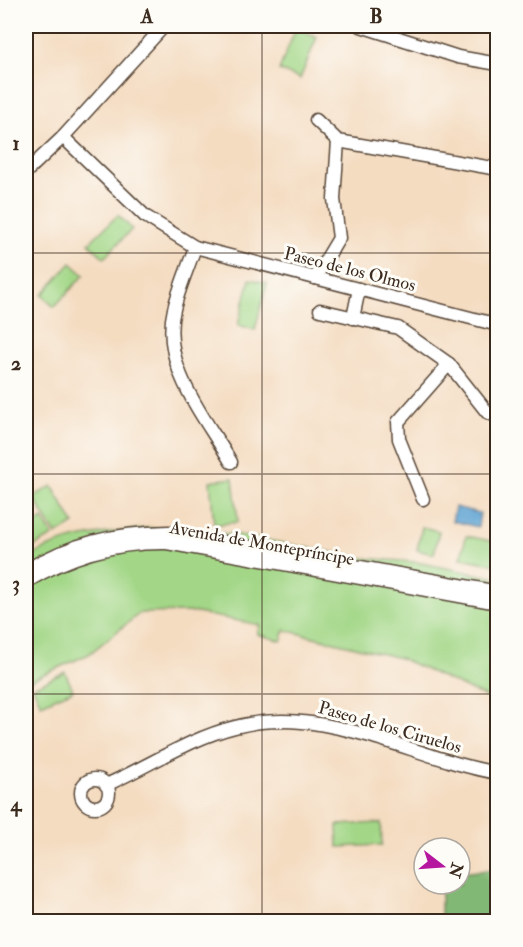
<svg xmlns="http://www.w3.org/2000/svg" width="523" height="947" font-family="'IM FELL Double Pica',serif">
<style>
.green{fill:#a3d787;stroke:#6f8052;stroke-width:1.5}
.forest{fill:#82b874;stroke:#5e7149;stroke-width:1.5}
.water{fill:#5da2d2;stroke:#4c6678;stroke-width:1.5}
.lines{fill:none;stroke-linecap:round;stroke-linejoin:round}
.minor-casing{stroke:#574536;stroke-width:15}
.minor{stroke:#fff;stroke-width:12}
.grid{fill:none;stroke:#3b2a1e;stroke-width:1.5;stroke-opacity:0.55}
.labels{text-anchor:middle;stroke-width:6;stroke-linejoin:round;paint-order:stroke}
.street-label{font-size:18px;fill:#3b2a1e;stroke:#fdfcf7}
.neatline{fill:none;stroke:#3b2a1e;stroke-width:2}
.grid-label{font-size:20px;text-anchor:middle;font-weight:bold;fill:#3b2a1e}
</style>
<rect width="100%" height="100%" fill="#fdfcf7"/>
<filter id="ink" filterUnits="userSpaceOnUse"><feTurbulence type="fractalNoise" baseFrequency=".0167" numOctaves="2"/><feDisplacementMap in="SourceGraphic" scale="12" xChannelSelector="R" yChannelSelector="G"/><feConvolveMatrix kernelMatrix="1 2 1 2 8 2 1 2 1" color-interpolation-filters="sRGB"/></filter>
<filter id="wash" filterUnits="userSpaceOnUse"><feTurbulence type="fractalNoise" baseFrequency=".008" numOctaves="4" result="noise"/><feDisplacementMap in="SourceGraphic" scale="24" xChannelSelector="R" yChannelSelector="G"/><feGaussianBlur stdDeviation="1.35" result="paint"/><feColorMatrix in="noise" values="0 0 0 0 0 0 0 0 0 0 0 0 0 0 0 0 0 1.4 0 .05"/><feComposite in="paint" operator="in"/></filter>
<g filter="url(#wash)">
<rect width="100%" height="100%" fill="#f4dcc1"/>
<!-- green -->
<g class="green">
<polygon points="296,28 317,37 300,79 279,70"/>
<polygon points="118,215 132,229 104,258 89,243"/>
<polygon points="71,263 84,275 54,307 42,295"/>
<polygon points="250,279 267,283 255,330 238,325"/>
<polygon points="233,478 238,522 214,525 210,481"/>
<polygon points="52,486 74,524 56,535 33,497"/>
<polygon points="43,519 53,536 26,551 26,529"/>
<polygon points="422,527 439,531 434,554 417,550"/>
<path d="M150,528L239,535L362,558L416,562L497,578V702L400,658L285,630L281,641L257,634L260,625L192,612L140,613L89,654L26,682V559C63,535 107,533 150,528Z"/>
<polygon points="466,536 497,542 497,565 461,558"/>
<polygon points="65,672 73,690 41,704 33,687"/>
<polygon points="381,823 382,845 338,847 337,825"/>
</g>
<!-- forest -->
<polygon class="forest" points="497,869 497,921 441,921 441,884 460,884 460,873"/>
<!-- water -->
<polygon class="water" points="455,507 480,513 478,527 452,521"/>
</g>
<g filter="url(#ink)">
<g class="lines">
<!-- minor casing -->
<g class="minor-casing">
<g id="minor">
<polyline points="361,26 458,57 498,64"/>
<polyline points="63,137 145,216 195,247 498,325"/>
<polyline points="338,141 498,169"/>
<polyline points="26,172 63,137 164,26"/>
<path d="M195,247C188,268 179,288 174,309C160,365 204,416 231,462"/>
<polyline points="315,278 339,238 334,199 338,141 316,120"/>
<polyline points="320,310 398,328 449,364 487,412 498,417"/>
<polyline points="353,318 359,289"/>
<polyline points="423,499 399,439 398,422 449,364"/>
<path d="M26,570C71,543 116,533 168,532L498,592"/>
<path d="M26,582C70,555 115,542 167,543L498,603"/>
<circle cx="95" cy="793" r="14"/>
<path d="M106,785C149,766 190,738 235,727C325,703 411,758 498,773"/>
</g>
</g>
<!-- minor -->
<use href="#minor" class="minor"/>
</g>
</g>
<!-- grid -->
<path class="grid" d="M262,26V922M26,253H498M26,474H498M26,694H498"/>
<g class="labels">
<!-- street labels -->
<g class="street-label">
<text transform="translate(350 269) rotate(14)" y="6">Paseo de los Olmos</text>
<text transform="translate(262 543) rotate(10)" y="6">Avenida de Montepríncipe</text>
<text transform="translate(390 727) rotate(16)" y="6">Paseo de los Ciruelos</text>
</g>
</g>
<!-- margin -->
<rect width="523" height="947" fill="none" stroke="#fdfcf7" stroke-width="66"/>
<!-- north arrow -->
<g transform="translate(442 866) rotate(107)"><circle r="28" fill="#fdfcf7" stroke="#afa8a0" stroke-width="1.5"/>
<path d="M0-4.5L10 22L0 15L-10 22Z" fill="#b5179e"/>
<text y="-9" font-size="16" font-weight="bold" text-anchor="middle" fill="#3b2a1e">N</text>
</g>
<rect x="33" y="33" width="457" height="881" class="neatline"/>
<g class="grid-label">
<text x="147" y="23">A</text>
<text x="376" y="23">B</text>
<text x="16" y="150">1</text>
<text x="16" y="370">2</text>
<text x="16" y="590">3</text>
<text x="16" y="811">4</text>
</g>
</svg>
